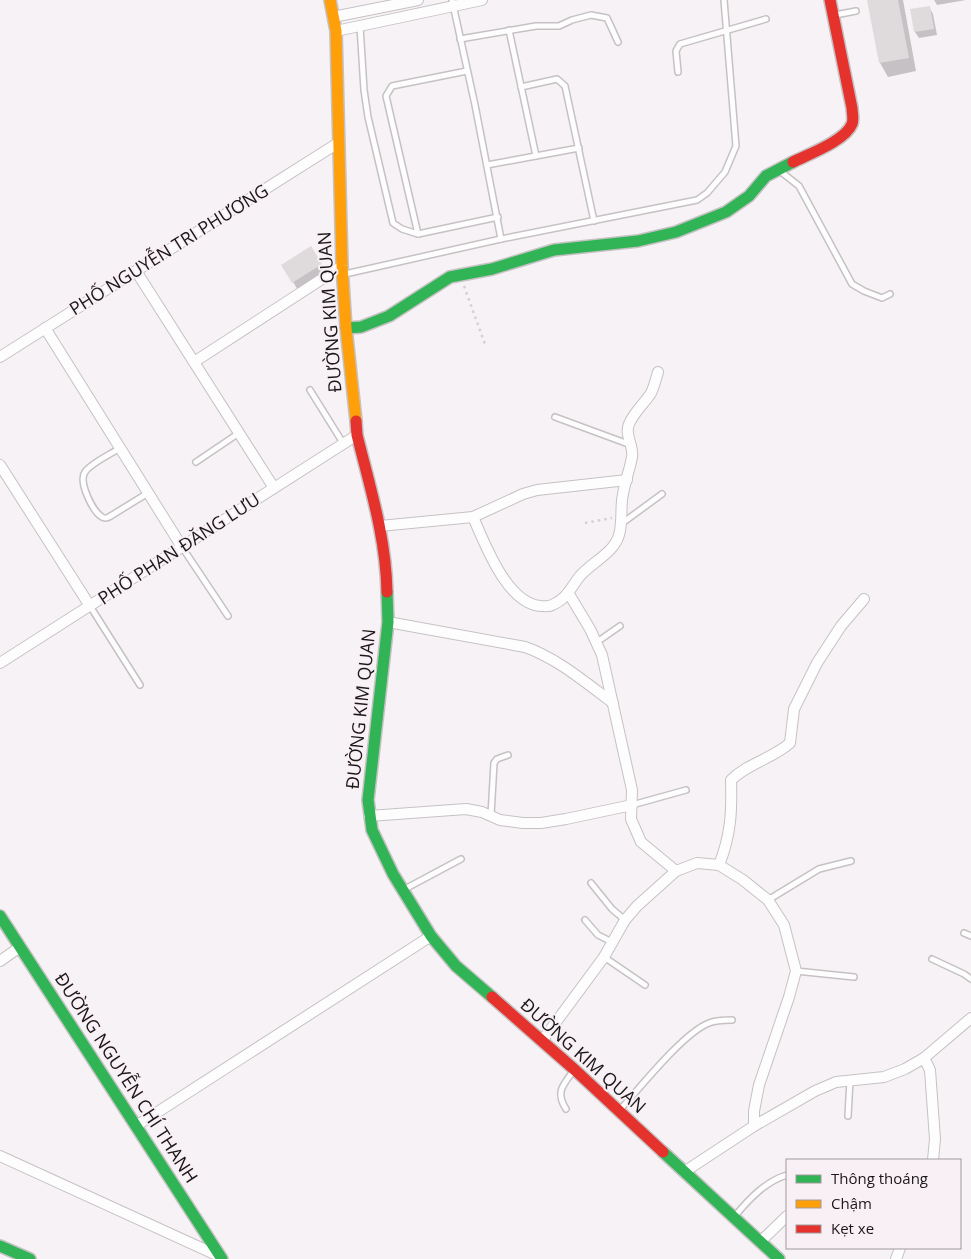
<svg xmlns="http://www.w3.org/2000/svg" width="971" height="1259" font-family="'Open Sans',sans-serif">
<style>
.shadow{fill:#0003}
.building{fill:#dfdbdd}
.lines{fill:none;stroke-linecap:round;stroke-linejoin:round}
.lane-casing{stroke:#c6c2c4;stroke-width:8}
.street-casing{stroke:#c6c2c4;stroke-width:12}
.fast-casing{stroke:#c6c2c4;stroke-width:14}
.slow-casing{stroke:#c6c2c4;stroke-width:14}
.jam-casing{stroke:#c6c2c4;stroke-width:14}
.path{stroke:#d2d1d1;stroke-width:2.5;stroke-dasharray:2.5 4;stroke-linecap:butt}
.lane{stroke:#fefdfe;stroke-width:5}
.street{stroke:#fefdfe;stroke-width:10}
.fast{stroke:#30b455;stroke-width:11}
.slow{stroke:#ff9f0a;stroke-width:11}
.jam{stroke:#e5322d;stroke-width:11}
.labels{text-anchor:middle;stroke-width:4;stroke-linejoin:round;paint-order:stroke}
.street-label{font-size:18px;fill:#1a1719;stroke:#f9f0f5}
</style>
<rect width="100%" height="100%" fill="#f7f2f5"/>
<!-- shadow -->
<g class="shadow">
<polygon points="869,0 903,0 916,71 888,77 880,63"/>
<polygon points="934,0 966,0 937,5"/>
<polygon points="929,7 933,14 937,35 919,38 915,32 911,10"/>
<polygon points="311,248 327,275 299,292 283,265"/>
</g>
<!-- building -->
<g class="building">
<polygon points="867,0 898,0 909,58 879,63"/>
<polygon points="930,6 934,29 914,32 910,9"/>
<polygon points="311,246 322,264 292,283 281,265"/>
</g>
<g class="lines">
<!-- lane casing -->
<g class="lane-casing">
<g id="lane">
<polyline points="452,0 475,105 501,239"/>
<polyline points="835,15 856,11"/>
<polyline points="360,26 364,90 368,117 393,223 402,229 418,234 498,217"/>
<polyline points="509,30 536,156"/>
<polyline points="460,39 536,26 559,26 572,20 591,15 607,18 618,42"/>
<polyline points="678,72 676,51 680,44 766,19"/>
<polyline points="521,87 557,79 565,86 594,221"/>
<polyline points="487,165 579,148"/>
<polyline points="780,171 799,186 852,284 864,291 882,298 890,294"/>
<polyline points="418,234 386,96 392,86 467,71"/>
<polyline points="345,274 501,239 697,200 707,193 725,172 736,146 724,0"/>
<polyline points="310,390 343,443"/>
<polyline points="555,417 631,445"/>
<path d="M120,448C111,454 91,463 85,472C78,482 93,512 102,517C105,519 106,518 109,517L148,493"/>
<polyline points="196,462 239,433"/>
<polyline points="621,524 662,494"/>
<polyline points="182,547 228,616"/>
<polyline points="90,606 140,685"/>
<polyline points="597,642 620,626"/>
<polyline points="632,805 686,790"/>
<polyline points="491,815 494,763 497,759 508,755"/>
<polyline points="591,883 612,909 625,920"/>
<polyline points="403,890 461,859"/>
<polyline points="768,900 819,869 851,861"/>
<polyline points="585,920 598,935 612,942"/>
<polyline points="964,933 971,936"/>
<polyline points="604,957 645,985"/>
<polyline points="932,959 964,974 971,979"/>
<polyline points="796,971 854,977"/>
<path d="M566,1109C555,1092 563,1085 574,1070"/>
<path d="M619,1111C639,1089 683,1033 709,1023C716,1020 724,1020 732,1020"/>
<polyline points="848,1116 850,1080"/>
<path d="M735,1216C749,1199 766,1181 787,1175"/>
</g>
</g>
<!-- street casing -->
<g class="street-casing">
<g id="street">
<polyline points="333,17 418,0"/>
<polyline points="336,31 482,0"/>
<polyline points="136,271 274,488"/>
<polyline points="45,328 182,547"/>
<polyline points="0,357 338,143"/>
<polyline points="194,362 342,266"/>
<polyline points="0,465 90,606"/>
<path d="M473,517C485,544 507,604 541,606C545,606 549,607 552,605C567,599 571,587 580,576C592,562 614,553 619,535C623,522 620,507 623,494C625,481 630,469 632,457C634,445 624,435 629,424C634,412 644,404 651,393C654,387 656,379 658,372"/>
<polyline points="380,526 473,517 523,494 537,490 627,480"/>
<polyline points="569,594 590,629 602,655 632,790 631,819 641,842 676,871"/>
<path d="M388,622L525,647C557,658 586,683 613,703"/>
<polyline points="0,663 357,435"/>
<polyline points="369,816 466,809 482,812 500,820 523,823 541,823 566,819 632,805"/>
<path d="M719,865C731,835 732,811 731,780C748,763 772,759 790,743L794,709L817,663L841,626L864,599"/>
<polyline points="0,961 20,947"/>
<polyline points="542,1041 604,957 625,920 637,906 676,871 697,863 719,865 743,880 768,900 784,925 796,971 789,997 759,1085 754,1111 754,1126"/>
<polyline points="924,1058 930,1070 935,1139 933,1160"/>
<polyline points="136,1126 431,936"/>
<polyline points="0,1156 221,1257"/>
<polyline points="684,1172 754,1126 815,1091 836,1082 884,1077 905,1069 924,1058 971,1018"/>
<polyline points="760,1242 787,1216"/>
<polyline points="896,1259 900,1248"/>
</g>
</g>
<!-- fast casing -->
<g class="fast-casing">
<g id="fast">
<polyline points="346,328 361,327 389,316 450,277 492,269 554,250 638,241 676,232 726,212 749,196 766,176 793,162"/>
<polyline points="387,592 388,622 368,800 372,830 393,874 431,936 456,966 492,997"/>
<polyline points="0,916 222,1259"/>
<polyline points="663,1152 779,1259"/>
<polyline points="0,1246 30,1259"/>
</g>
</g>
<!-- slow casing -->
<g class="slow-casing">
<polyline id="slow" points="330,0 336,31 342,266 346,328 356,421"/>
</g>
<!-- jam casing -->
<g class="jam-casing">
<g id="jam">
<path d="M793,162C809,154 845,141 852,124C854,119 852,113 852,108L830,0"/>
<path d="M356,421L357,435C370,487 386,538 387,592"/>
<polyline points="492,997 575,1070 663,1152"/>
</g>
</g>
<!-- path -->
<g class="path">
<polyline points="464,286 486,347"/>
<polyline points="585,523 612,518"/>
</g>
<!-- lane -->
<use href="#lane" class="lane"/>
<!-- street -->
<use href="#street" class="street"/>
<!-- fast -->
<use href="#fast" class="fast"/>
<!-- slow -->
<use href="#slow" class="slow"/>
<!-- jam -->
<use href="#jam" class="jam"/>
</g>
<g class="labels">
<!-- street labels -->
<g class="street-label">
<text transform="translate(169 250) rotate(-32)" y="6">PHỐ NGUYỄN TRI PHƯƠNG</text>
<text transform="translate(330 312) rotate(-94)" y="6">ĐƯỜNG KIM QUAN</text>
<text transform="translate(179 549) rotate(-33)" y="6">PHỐ PHAN ĐĂNG LƯU</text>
<text transform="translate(361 709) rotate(-84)" y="6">ĐƯỜNG KIM QUAN</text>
<text transform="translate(583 1056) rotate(42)" y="6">ĐƯỜNG KIM QUAN</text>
<text transform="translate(126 1078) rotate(57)" y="6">ĐƯỜNG NGUYỄN CHÍ THANH</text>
</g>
</g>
<!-- legend -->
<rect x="786" y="1159" width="175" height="90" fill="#f9f0f5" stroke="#a0999d"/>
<rect x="796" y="1175" width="25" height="8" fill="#30b455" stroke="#a0999d"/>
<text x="831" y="1184" font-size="15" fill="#1a1719">Thông thoáng</text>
<rect x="796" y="1200" width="25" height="8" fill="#ff9f0a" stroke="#a0999d"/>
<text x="831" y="1209" font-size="15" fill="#1a1719">Chậm</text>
<rect x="796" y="1225" width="25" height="8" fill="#e5322d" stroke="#a0999d"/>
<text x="831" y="1234" font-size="15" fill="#1a1719">Kẹt xe</text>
</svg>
